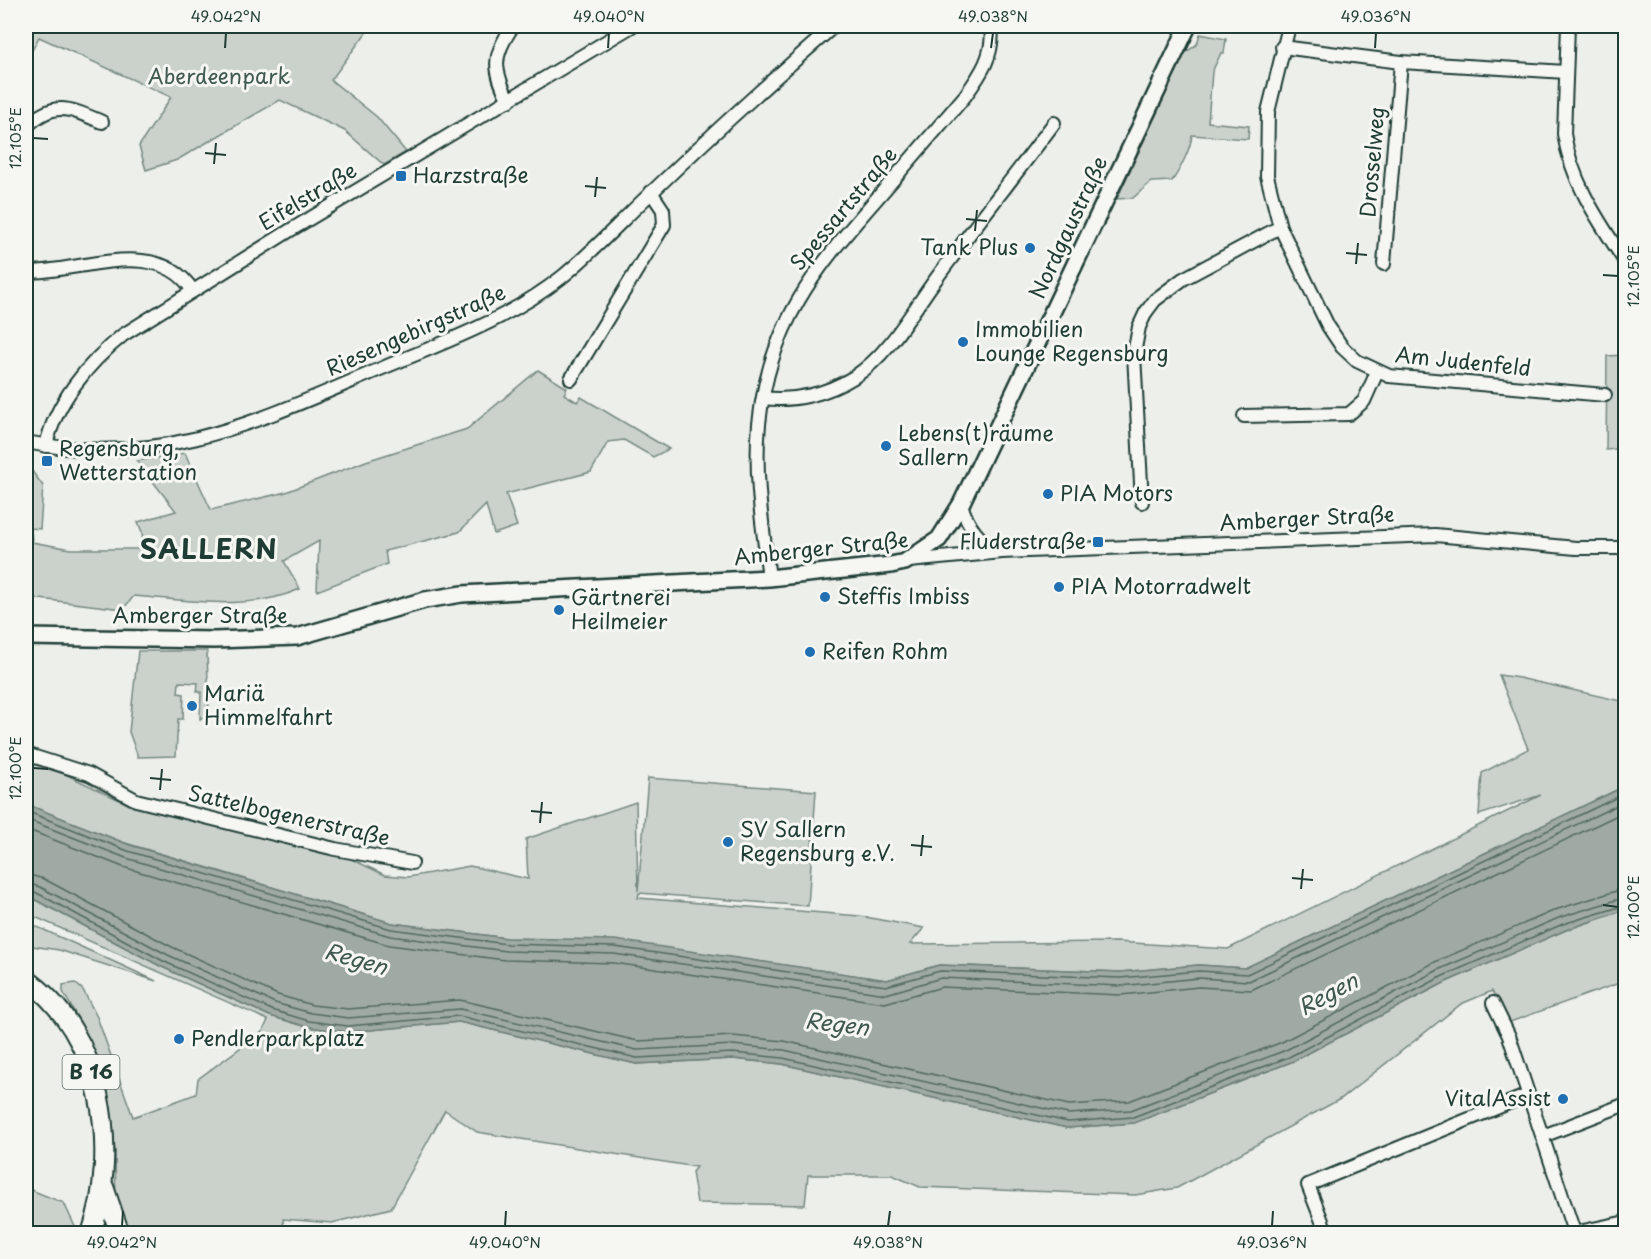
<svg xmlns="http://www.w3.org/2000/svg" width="1651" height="1259" font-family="'Playpen Sans',sans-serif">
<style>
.green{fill:#cbd2cc;stroke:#758880;stroke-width:1.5}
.water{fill:#9faaa4;stroke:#6c7e77;stroke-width:1.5}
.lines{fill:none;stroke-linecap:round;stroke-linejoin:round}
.shore{stroke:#526961;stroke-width:1.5}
.minor-casing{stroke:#1f3d34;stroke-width:16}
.major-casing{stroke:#1f3d34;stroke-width:20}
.highway-casing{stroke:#1f3d34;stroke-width:22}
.minor{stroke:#f6f6f2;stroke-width:12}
.major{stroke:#f6f6f2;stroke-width:15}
.highway{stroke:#f6f6f2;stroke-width:18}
.ticks{fill:none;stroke:#1f3d34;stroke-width:2}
.poi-dot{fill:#1f6fb2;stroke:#f6f6f2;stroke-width:2}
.labels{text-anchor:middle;stroke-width:6;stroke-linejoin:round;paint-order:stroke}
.shield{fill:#f6f6f2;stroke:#60746d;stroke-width:1.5}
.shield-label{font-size:20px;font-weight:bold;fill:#1f3d34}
.park-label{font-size:21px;fill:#415b52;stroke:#f6f6f2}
.street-label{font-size:21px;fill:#1f3d34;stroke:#f6f6f2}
.poi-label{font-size:21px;fill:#1f3d34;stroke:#f6f6f2;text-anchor:start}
.water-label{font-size:22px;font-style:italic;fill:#3f5850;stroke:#f6f6f2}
.district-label{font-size:27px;font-weight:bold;letter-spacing:1.5px;fill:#1f3d34;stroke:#f6f6f2}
.neatline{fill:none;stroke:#1f3d34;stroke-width:2}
.ticks-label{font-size:15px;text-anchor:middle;fill:#1f3d34}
</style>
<rect width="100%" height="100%" fill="#edefea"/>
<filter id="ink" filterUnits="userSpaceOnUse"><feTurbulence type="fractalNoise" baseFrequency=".0167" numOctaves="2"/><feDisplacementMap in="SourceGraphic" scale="12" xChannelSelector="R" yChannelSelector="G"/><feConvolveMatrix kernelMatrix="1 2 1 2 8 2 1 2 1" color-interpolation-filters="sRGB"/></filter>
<g filter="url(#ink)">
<!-- green -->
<g class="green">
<polygon points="26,26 371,26 331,80 377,117 406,152 384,165 345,131 280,100 177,160 146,170 139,146 171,97 39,37 26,62"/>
<path d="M1200,34L1226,39L1224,53H1221L1212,72L1208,122L1249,126L1248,139L1192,135C1191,148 1180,170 1172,181L1151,182L1133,198L1117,199L1184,54L1197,44Z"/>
<polygon points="1625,355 1625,448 1606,450 1607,356"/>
<path d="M538,370L567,388L564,394L577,402L581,397L669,449L653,457L624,440L608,442L591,472L506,494L517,526L494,534L486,505L459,532L385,551L387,564L317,591L319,541L284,561L300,589C249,612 187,600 134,596L123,609L32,598V589H26V463L43,486L40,529L31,528L32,542L71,549H143L142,532L138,522L176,511L137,461L185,453L211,510L286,492L366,461L467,429Z"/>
<polygon points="138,651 207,651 209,715 200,719 201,692 197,692 198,683 179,682 178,693 184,694 183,719 178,719 176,756 138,757 129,732"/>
<polygon points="1499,675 1519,678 1626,702 1625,786 1245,968 1199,965 1120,972 939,965 887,980 615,941 507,938 392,923 122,842 26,804 26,760 65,774 130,805 349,858 385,875 408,877 470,866 528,879 526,839 636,802 638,891 648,778 816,791 808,906 639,893 638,898 860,916 924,928 910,944 1117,942 1228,949 1541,795 1479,815 1482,773 1528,749"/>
<polygon points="26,895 162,967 270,1016 308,1027 348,1032 459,1022 636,1064 733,1059 782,1064 1067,1128 1134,1123 1291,1062 1446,982 1566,930 1625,910 1625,981 1507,1023 1492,991 1461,1004 1342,1098 1177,1188 1135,1195 920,1187 892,1175 808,1175 805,1205 697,1203 692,1172 696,1167 477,1132 445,1110 391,1208 332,1223 283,1219 284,1233 126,1233 116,1208 115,1150 109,1115 93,1054 84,1029 63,992 63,985 75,983 83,990 97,1017 133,1117 196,1094 198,1079 263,1031 268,1020 26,913"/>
<polygon points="26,923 42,929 156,981 59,950 26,945"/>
<polygon points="26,1188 64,1203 77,1231 75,1233 50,1233 26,1228"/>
</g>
<!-- water -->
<polygon class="water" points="1625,786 1625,910 1566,930 1446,982 1291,1062 1134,1123 1067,1128 782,1064 733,1059 636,1064 459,1022 348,1032 308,1027 270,1016 162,967 26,895 26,804 130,845 392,923 507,938 615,940 887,980 939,965 1120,972 1199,965 1245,968"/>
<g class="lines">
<!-- shore -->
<g class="shore">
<polyline points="26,811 128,851 391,929 507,944 615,947 886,986 940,971 1120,978 1199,971 1247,974 1626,793"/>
<polyline points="26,819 126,858 390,936 506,951 614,954 886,994 941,978 1120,986 1199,978 1249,981 1626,801"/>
<polyline points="26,829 123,867 389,945 505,960 614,963 885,1003 942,987 1121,995 1199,987 1251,990 1626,811"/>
<polyline points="26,874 44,879 172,947 278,995 312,1005 348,1009 460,1000 638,1041 733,1036 784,1041 1069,1105 1129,1101 1282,1042 1437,961 1558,909 1626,888"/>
<polyline points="26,883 40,887 168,955 275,1003 311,1013 348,1018 460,1009 637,1050 733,1045 784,1050 1068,1114 1131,1110 1286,1050 1440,969 1561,917 1626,897"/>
<polyline points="26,890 37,893 165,962 272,1010 309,1021 348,1026 459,1016 637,1058 733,1053 783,1058 1068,1122 1133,1117 1289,1057 1443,976 1563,924 1626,905"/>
</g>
<!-- minor casing -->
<g class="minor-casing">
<g id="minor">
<polyline points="1289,26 1268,112 1267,176 1280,227 1328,326 1342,347 1357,361 1389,376 1605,395"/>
<path d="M1568,26L1564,134C1572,184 1599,221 1626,263"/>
<polyline points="1282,47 1401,62 1566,72"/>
<path d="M509,101C493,69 492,56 513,26"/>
<path d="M26,127C54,100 69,108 102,122"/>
<polyline points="1384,264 1401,62"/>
<path d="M26,272C79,273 158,235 193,291"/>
<polyline points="571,379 664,225 663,210 651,192"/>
<path d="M763,398C794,402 827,394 854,377C888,355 910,315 933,283C972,229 1014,177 1054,123"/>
<polyline points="1244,416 1349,414 1364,401 1377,372"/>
<path d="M26,442C163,470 262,419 385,367C447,341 509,319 562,277C594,251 622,220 652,192C711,135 772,80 834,26"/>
<path d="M46,446C55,403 89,362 123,335L289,231L632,26"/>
<polyline points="1142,502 1134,354 1139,327 1146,312 1155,300 1183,279 1280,227"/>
<path d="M961,504C967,525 980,543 1000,552"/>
<polyline points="909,561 1002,552 1435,535 1576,548 1626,548"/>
<path d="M769,578C763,528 754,476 759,424C769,324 815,269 879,196C907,163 936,130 965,96C981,74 995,54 991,26"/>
<polyline points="26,754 89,774 136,800 335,849 412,863"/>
<polyline points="1493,1003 1509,1036 1574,1232"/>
<polyline points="1543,1136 1626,1104"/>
<polyline points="1327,1234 1308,1185 1528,1095"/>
<polyline points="1569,1234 1626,1222"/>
</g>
</g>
<!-- major casing -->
<g class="major-casing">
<polyline id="major" points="26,637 215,640 297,637 425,600 462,594 769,578 891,565 905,562 939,539 961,504 1188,26"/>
</g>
<!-- highway casing -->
<g class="highway-casing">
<g id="highway">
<path d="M26,979C103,1033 120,1149 91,1234"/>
<polyline points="104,1187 120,1234"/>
</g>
</g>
<!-- minor -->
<use href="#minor" class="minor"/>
<!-- major -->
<use href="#major" class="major"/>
<!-- highway -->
<use href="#highway" class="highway"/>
</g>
</g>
<!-- ticks -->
<path class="ticks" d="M225,48L226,33M608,48L609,33M991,48L993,33M1375,48L1376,33M33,138L48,139M205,153L226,155M214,164L216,143M585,186L606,188M595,197L597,177M966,219L987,221M975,231L977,210M1346,253L1367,255M1356,264L1358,243M1603,275L1618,276M33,768L48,769M150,778L171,780M160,790L162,769M531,811L552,813M540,823L542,802M911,845L932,847M921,856L923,835M1292,878L1313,880M1301,889L1303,869M1603,905L1618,907M122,1226L123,1211M505,1226L506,1211M888,1226L890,1211M1272,1226L1273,1211"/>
<!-- markers -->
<g class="poi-dot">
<rect x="395" y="170" width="12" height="12" rx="3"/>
<circle cx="1030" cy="248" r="6"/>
<circle cx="963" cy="342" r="6"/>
<circle cx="886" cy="446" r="6"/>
<rect x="41" y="455" width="12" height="12" rx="3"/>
<circle cx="1048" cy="494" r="6"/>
<rect x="1092" y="536" width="12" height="12" rx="3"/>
<circle cx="1059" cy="587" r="6"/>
<circle cx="825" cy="597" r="6"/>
<circle cx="559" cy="610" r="6"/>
<circle cx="810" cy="652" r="6"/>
<circle cx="192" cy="706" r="6"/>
<circle cx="728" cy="842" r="6"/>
<circle cx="179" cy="1039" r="6"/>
<circle cx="1563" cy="1099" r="6"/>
</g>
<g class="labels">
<!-- shield labels -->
<rect class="shield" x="62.5" y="1055" width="57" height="34" rx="4.5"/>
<g class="shield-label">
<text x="91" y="1079">B 16</text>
</g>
<!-- park labels -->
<g class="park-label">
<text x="219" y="84">Aberdeenpark</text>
</g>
<!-- street labels -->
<g class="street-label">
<text transform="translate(1373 162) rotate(-85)" y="7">Drosselweg</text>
<text transform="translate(308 197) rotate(-31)" y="7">Eifelstraße</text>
<text transform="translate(844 209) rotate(-50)" y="7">Spessartstraße</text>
<text transform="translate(1069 228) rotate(-65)" y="7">Nordgaustraße</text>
<text transform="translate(416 331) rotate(-24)" y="7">Riesengebirgstraße</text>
<text transform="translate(1463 362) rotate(6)" y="7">Am Judenfeld</text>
<text transform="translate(1307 519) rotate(-3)" y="7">Amberger Straße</text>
<text transform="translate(821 549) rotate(-6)" y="7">Amberger Straße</text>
<text x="200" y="623">Amberger Straße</text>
<text transform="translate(289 816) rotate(13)" y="7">Sattelbogenerstraße</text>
</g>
<!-- poi labels -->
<g class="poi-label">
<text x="413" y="183">Harzstraße</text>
<text x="1018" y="255" text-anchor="end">Tank Plus</text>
<text x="975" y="337">Immobilien<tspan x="975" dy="24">Lounge Regensburg</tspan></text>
<text x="898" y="441">Lebens(t)räume<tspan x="898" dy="24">Sallern</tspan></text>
<text x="59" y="456">Regensburg,<tspan x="59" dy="24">Wetterstation</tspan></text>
<text x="1060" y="501">PIA Motors</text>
<text x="1086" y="549" text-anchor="end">Fluderstraße</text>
<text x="1071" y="594">PIA Motorradwelt</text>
<text x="837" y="604">Steffis Imbiss</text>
<text x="571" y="605">Gärtnerei<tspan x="571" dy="24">Heilmeier</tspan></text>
<text x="822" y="659">Reifen Rohm</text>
<text x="204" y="701">Mariä<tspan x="204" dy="24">Himmelfahrt</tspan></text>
<text x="740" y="837">SV Sallern<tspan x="740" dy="24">Regensburg e.V.</tspan></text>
<text x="191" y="1046">Pendlerparkplatz</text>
<text x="1551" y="1106" text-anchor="end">VitalAssist</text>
</g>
<!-- water labels -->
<g class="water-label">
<text transform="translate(356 959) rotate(16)" y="8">Regen</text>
<text transform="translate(1328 994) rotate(-28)" y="8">Regen</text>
<text transform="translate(837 1024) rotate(7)" y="8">Regen</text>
</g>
<!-- district labels -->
<g class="district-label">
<text x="209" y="559">SALLERN</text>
</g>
</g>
<!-- margin -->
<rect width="1651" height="1259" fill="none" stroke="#f6f6f2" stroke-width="66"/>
<rect x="33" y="33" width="1585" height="1193" class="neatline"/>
<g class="ticks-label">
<text x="226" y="22">49.042°N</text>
<text x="609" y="22">49.040°N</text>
<text x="993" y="22">49.038°N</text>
<text x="1376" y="22">49.036°N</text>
<text transform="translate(16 138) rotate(-90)" y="5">12.105°E</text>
<text transform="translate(1634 276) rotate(-90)" y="5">12.105°E</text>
<text transform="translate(16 768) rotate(-90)" y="5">12.100°E</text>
<text transform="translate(1634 907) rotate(-90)" y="5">12.100°E</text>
<text x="122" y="1248">49.042°N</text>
<text x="505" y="1248">49.040°N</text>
<text x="888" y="1248">49.038°N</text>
<text x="1272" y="1248">49.036°N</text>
</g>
</svg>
